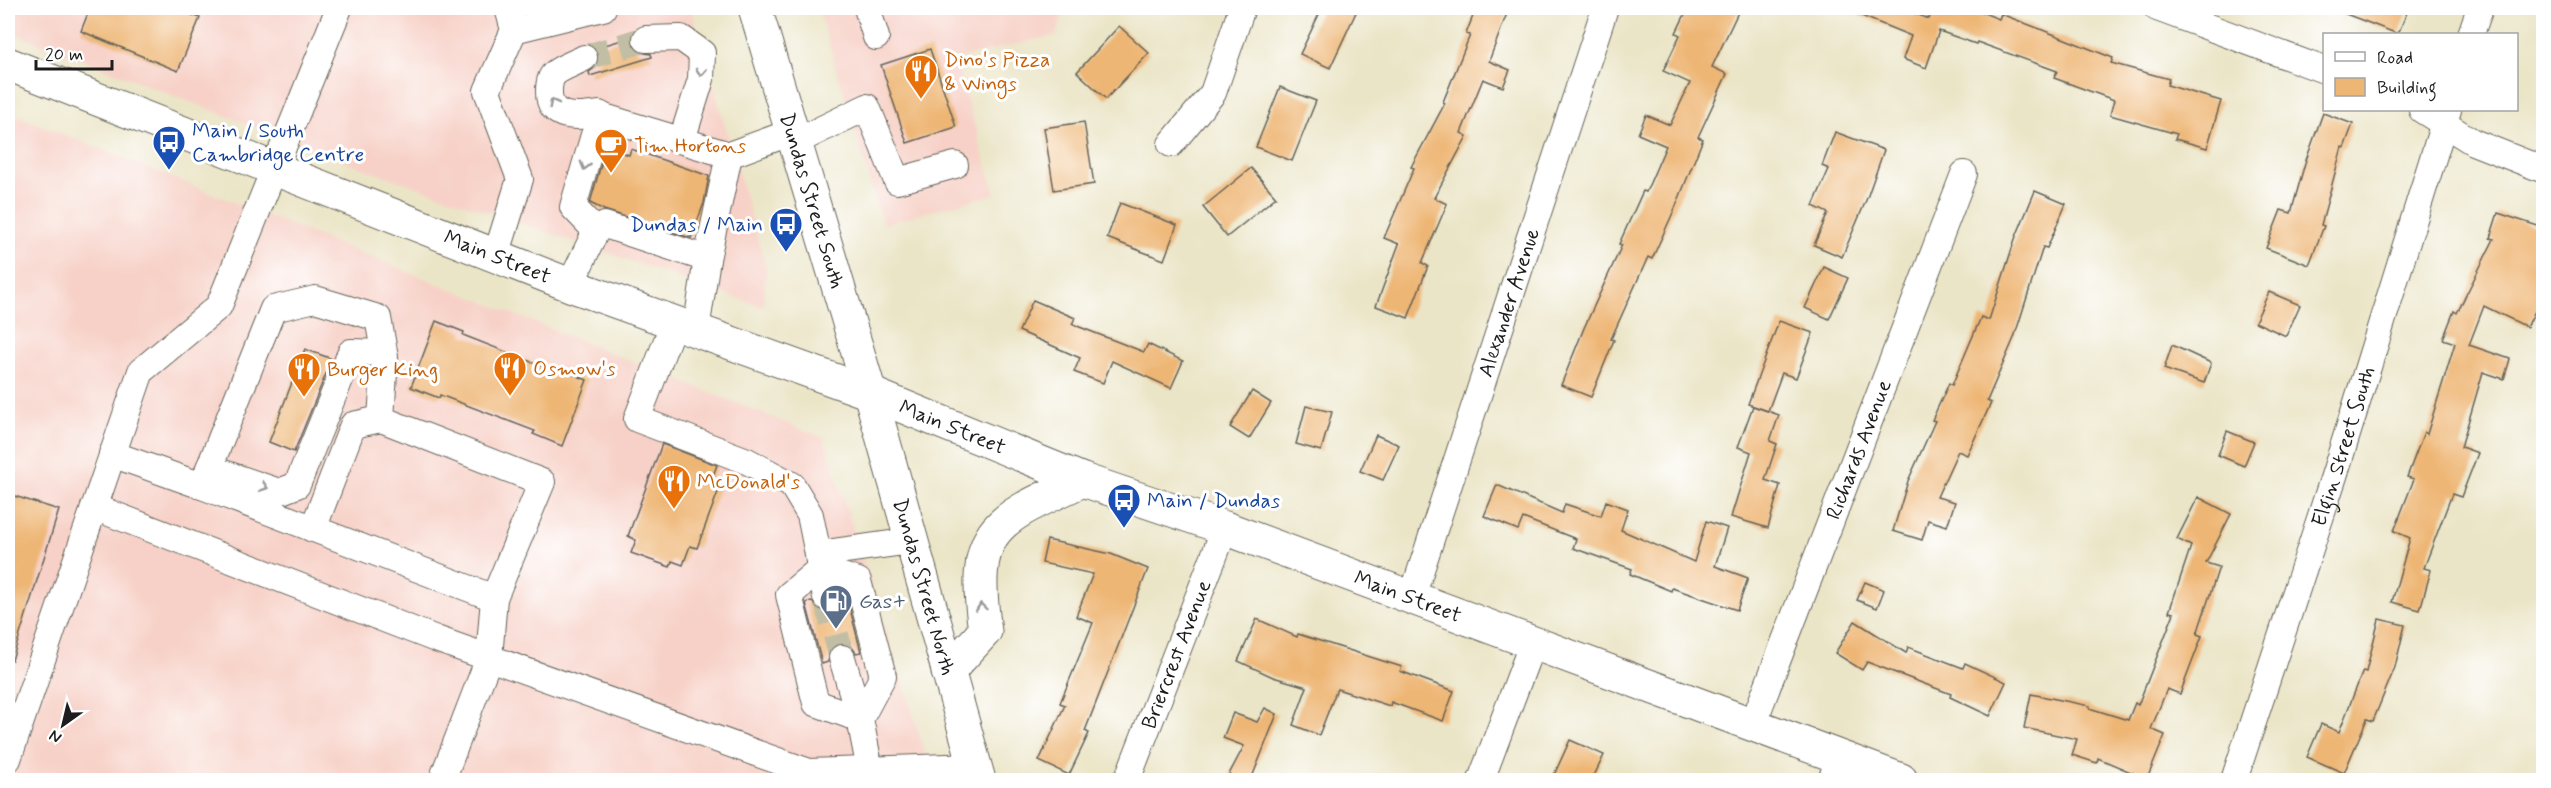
<svg xmlns="http://www.w3.org/2000/svg" width="2551" height="788" font-family="Mynerve,sans-serif">
<style>
.built{fill:#f7d1c7}
.building{fill:#eeb674}
.lines{fill:none;stroke-linecap:round;stroke-linejoin:round}
.minor-tunnel{stroke:#c2bda5;stroke-width:26;stroke-dasharray:26 13;stroke-linecap:butt}
.minor-casing{stroke:#646258;stroke-width:28}
.major-casing{stroke:#646258;stroke-width:35}
.minor{stroke:#fff;stroke-width:26}
.major{stroke:#fff;stroke-width:33}
.oneway{stroke:#999}
.labels{text-anchor:middle;stroke-width:6;stroke-linejoin:round;paint-order:stroke}
.food-label{font-size:21px;fill:#c56008;stroke:#fff;text-anchor:start}
.transit-label{font-size:21px;fill:#164399;stroke:#fff;text-anchor:start}
.street-label{font-size:21px;fill:#1c1c1c;stroke:#fff}
.service-label{font-size:21px;fill:#4e5e75;stroke:#fff;text-anchor:start}
</style>
<rect width="100%" height="100%" fill="#fff"/>
<filter id="ink" filterUnits="userSpaceOnUse"><feTurbulence type="fractalNoise" baseFrequency=".0167" numOctaves="2"/><feDisplacementMap in="SourceGraphic" scale="12" xChannelSelector="R" yChannelSelector="G"/><feConvolveMatrix kernelMatrix="1 2 1 2 8 2 1 2 1" color-interpolation-filters="sRGB"/></filter>
<filter id="wash" filterUnits="userSpaceOnUse"><feTurbulence type="fractalNoise" baseFrequency=".008" numOctaves="4" result="noise"/><feDisplacementMap in="SourceGraphic" scale="24" xChannelSelector="R" yChannelSelector="G"/><feGaussianBlur stdDeviation="1.35" result="paint"/><feColorMatrix in="noise" values="0 0 0 0 0 0 0 0 0 0 0 0 0 0 0 0 0 1.4 0 .05"/><feComposite in="paint" operator="in"/></filter>
<g filter="url(#wash)">
<rect width="100%" height="100%" fill="#ebe5c7"/>
<!-- built -->
<g class="built">
<polygon points="8,8 691,8 766,268 763,307 342,161 8,31"/>
<polygon points="818,8 1065,8 1056,35 955,59 995,194 883,224"/>
<polygon points="8,112 824,438 934,780 8,780"/>
</g>
<g id="blocks">
<!-- building -->
<g class="building">
<polygon points="90,8 174,8 200,18 178,71 81,31"/>
<polygon points="1322,8 1358,8 1330,68 1300,54"/>
<polygon points="1476,8 1509,8 1489,61 1510,70 1503,87 1483,79 1461,133 1467,136 1434,198 1447,204 1422,263 1428,266 1408,318 1376,306 1399,244 1384,238 1414,168 1411,167 1445,103 1443,102 1470,35 1466,34"/>
<polygon points="1688,8 1740,8 1712,67 1727,74 1698,137 1703,139 1676,206 1652,259 1648,257 1611,339 1614,340 1591,397 1561,385 1584,328 1622,245 1619,244 1643,191 1646,192 1666,146 1638,134 1646,115 1670,125 1690,83 1663,71 1680,35 1676,33"/>
<polygon points="1842,8 1901,8 1929,19 1933,8 1971,8 1999,19 2001,14 2040,29 2113,58 2111,63 2169,79 2167,85 2221,101 2207,148 2175,139 2177,134 2110,115 2114,100 2054,78 2057,71 1977,42 1976,44 1939,31 1926,68 1903,59 1911,36"/>
<polygon points="2330,8 2409,8 2398,34"/>
<polygon points="1119,26 1149,53 1106,99 1077,72"/>
<polygon points="632,37 634,47 639,52 651,54 652,57 590,76 589,72 596,67 599,59 595,48"/>
<polygon points="930,49 956,127 907,143 881,65"/>
<polygon points="1280,87 1316,101 1292,161 1256,147"/>
<polygon points="2323,113 2353,124 2344,148 2342,147 2321,225 2324,226 2309,265 2266,248 2281,210 2291,213 2305,163"/>
<polygon points="1084,122 1094,184 1054,190 1044,128"/>
<polygon points="1835,132 1884,150 1867,198 1842,257 1814,245 1828,213 1813,206 1829,169 1822,166"/>
<polygon points="606,147 629,155 631,149 709,176 704,203 691,238 604,210 590,203"/>
<polygon points="1251,168 1276,197 1227,237 1203,207"/>
<polygon points="2035,191 2066,204 2047,248 2043,247 2014,338 1987,401 1991,403 1967,455 1958,451 1937,497 1955,502 1947,526 1928,520 1922,540 1893,531 1908,481 1935,421 1932,420 1949,383 1952,385 1981,317 1989,320 2015,239"/>
<polygon points="1120,203 1177,225 1164,260 1107,238"/>
<polygon points="2498,213 2544,228 2544,293 2527,327 2484,306 2469,345 2510,359 2504,379 2483,372 2461,447 2478,453 2461,497 2452,494 2424,568 2431,570 2420,610 2392,602 2410,538 2394,531 2414,479 2407,477 2424,432 2427,434 2455,343 2443,339 2454,311 2457,313 2494,239 2490,238"/>
<polygon points="1824,267 1848,278 1829,319 1805,308"/>
<polygon points="2269,292 2300,305 2286,336 2255,322"/>
<polygon points="1033,300 1075,318 1072,324 1144,352 1148,344 1183,361 1171,388 1112,361 1103,383 1074,372 1080,358 1019,331"/>
<polygon points="436,321 464,332 463,335 557,372 559,368 587,380 562,446 533,434 535,431 440,395 439,398 411,387"/>
<polygon points="1779,321 1813,333 1796,378 1782,373 1768,411 1748,404"/>
<polygon points="2172,345 2211,363 2204,383 2164,369"/>
<polygon points="305,349 332,359 294,452 269,442"/>
<polygon points="1252,391 1271,403 1249,439 1230,427"/>
<polygon points="1306,406 1332,412 1321,451 1296,444"/>
<polygon points="1753,406 1779,415 1770,441 1777,444 1765,480 1780,485 1768,528 1731,517 1751,452 1738,447"/>
<polygon points="2227,431 2254,442 2244,466 2218,455"/>
<polygon points="1376,435 1399,445 1383,480 1360,471"/>
<polygon points="662,444 717,465 711,481 721,484 697,548 690,546 683,565 672,561 670,567 631,553 636,540 628,536"/>
<polygon points="1497,485 1562,513 1565,504 1601,516 1606,501 1628,509 1621,530 1694,562 1706,521 1727,528 1715,566 1748,578 1737,610 1672,588 1671,591 1630,574 1632,569 1573,548 1576,539 1523,518 1518,530 1484,516"/>
<polygon points="8,494 59,510 12,660 8,660"/>
<polygon points="2198,497 2231,514 2206,563 2219,567 2197,634 2202,636 2180,694 2167,689 2151,729 2165,735 2147,779 2098,758 2097,763 2072,755 2077,739 2024,728 2031,694 2090,706 2089,708 2128,720 2135,703 2138,705 2174,613 2169,612 2191,546 2177,539"/>
<polygon points="1047,540 1111,554 1148,569 1085,731 1089,733 1069,775 1039,761 1065,705 1060,703 1093,623 1076,616 1093,574 1042,563"/>
<polygon points="1865,582 1884,590 1877,608 1857,600"/>
<polygon points="841,593 846,593 861,652 856,653 852,647 838,644 831,648 828,662 822,664 806,603 812,602 821,611 830,611 840,602"/>
<polygon points="1257,619 1297,637 1298,634 1402,667 1400,671 1454,691 1443,721 1391,702 1390,706 1337,689 1319,735 1293,725 1307,687 1273,677 1238,661"/>
<polygon points="2379,619 2405,625 2395,667 2373,721 2367,719 2344,773 2307,757 2321,724 2339,732 2363,671 2366,672"/>
<polygon points="1855,621 1906,653 1908,647 1963,668 1965,663 2006,682 1990,716 1950,697 1951,694 1867,662 1862,670 1835,653"/>
<polygon points="1265,708 1277,714 1251,780 1226,780 1244,746 1223,738 1233,713 1257,722"/>
<polygon points="1570,740 1604,755 1592,780 1567,780 1554,775"/>
</g>
</g>
</g>
<g filter="url(#ink)">
<use href="#blocks" fill-opacity="0" stroke="#646258" stroke-width="1.5"/>
<g class="lines">
<!-- minor-tunnel -->
<g class="minor-tunnel">
<polyline points="584,58 646,39"/>
<polyline points="826,597 842,658"/>
</g>
<!-- minor casing -->
<g class="minor-casing">
<g id="minor">
<polyline points="867,8 876,37"/>
<polyline points="2157,8 2324,70"/>
<polyline points="514,30 603,8"/>
<polyline points="2471,34 2480,8"/>
<polyline points="646,39 681,38 702,53 701,79 682,140"/>
<path d="M584,58C575,63 562,67 555,73C550,77 549,85 549,91C548,121 579,117 599,114L604,117"/>
<polyline points="2422,110 2473,142 2544,170"/>
<polyline points="795,142 867,107 897,181 955,165"/>
<polyline points="1171,144 1213,93 1242,8"/>
<polyline points="596,231 573,207 594,135 604,117 729,155"/>
<polyline points="496,256 520,179 487,91 514,30 508,8"/>
<polyline points="570,285 596,231 605,225 707,259"/>
<polyline points="674,322 637,419 747,461 792,485 810,515 818,554 911,541"/>
<polyline points="696,330 707,259 729,155 792,132"/>
<polyline points="112,454 202,486 273,309 315,299 378,318 385,357 381,419 542,482 494,598 489,658 442,780"/>
<polyline points="209,468 279,492 297,485 351,352 384,353"/>
<polyline points="202,486 494,598"/>
<polyline points="94,507 436,639 809,772 975,766"/>
<polyline points="313,529 353,425 381,419"/>
<polyline points="818,554 820,569 858,581 883,676 860,719 870,770"/>
<polyline points="826,597 820,569 789,595 816,703 860,719"/>
<path id="s1" d="M1412,597L1605,8"/>
<polyline points="842,658 860,719"/>
<path id="s2" d="M1753,724L1964,174"/>
<polyline points="8,759 141,371 219,306 339,8"/>
<path id="s3" d="M1127,780L1225,528"/>
<polyline points="1481,780 1533,642"/>
<polyline points="1831,780 1840,757"/>
<path id="s4" d="M2234,780L2335,473L2448,110"/>
</g>
</g>
<!-- major casing -->
<g class="major-casing">
<g id="major">
<path id="s5" d="M755,8L870,393L979,780"/>
<path id="s6" d="M8,64L570,285L870,393L1083,480L1225,528L1901,780"/>
<path d="M948,672L985,631C970,526 995,521 1083,480"/>
</g>
</g>
<!-- minor -->
<use href="#minor" class="minor"/>
<!-- major -->
<use href="#major" class="major"/>
</g>
<!-- one-way arrows -->
<defs><path id="oneway-chevron" d="M-2-3.5L2.5 0L-2 3.5" fill="none" stroke-width="1.6" stroke-linecap="round" stroke-linejoin="round" transform="scale(1.5)"/></defs>
<g class="oneway">
<use href="#oneway-chevron" transform="translate(701 72) rotate(94)"/>
<use href="#oneway-chevron" transform="translate(553 103) rotate(-118)"/>
<use href="#oneway-chevron" transform="translate(585 166) rotate(106)"/>
<use href="#oneway-chevron" transform="translate(264 487) rotate(19)"/>
<use href="#oneway-chevron" transform="translate(981 607) rotate(-98)"/>
</g>
</g>
<!-- icons -->
<defs>
<g id="restaurant-pin" transform="scale(1.725)"><path d="M0 17L-7.5 6A9.5 9.5 0 1 1 7.5 6Z" fill="#e8710a" stroke="#fff"/><path d="M-5-6h1v4h1v-4h1v4h1v-4h1v5L-1.5 .5V6h-2V.5L-5-1ZM5-6V6H3V1.5H1.5Q1.5-4 5-6Z" fill="#fff"/></g>
<g id="bus-pin" transform="scale(1.725)"><path d="M0 17L-7.5 6A9.5 9.5 0 1 1 7.5 6Z" fill="#1a4fb4" stroke="#fff"/><path d="M-5-6H5V4H4V6H2V4H-2V6H-4V4H-5ZM-3.5-4V0h7V-4ZM-3.5 1.2v1.5H-2V1.2ZM2 1.2v1.5H3.5V1.2Z" fill="#fff"/></g>
<g id="cafe-pin" transform="scale(1.725)"><path d="M0 17L-7.5 6A9.5 9.5 0 1 1 7.5 6Z" fill="#e8710a" stroke="#fff"/><path d="M-5.5-4.5H6V0H3Q3 3.5 0 3.5H-2.5Q-5.5 3.5-5.5 0ZM3-3.2v2h1.7v-2ZM-6 4.5H4V6H-6Z" fill="#fff"/></g>
<g id="fuel-pin" transform="scale(1.725)"><path d="M0 17L-7.5 6A9.5 9.5 0 1 1 7.5 6Z" fill="#5c6f8a" stroke="#fff"/><path d="M-5.5-6h7V0h2V4h1.3V-2.5L3-4.5l.8-.8L6-3V5H2.5V1h-1V6h-7ZM-4.2-4.7v3.2H.2V-4.7Z" fill="#fff"/></g>
</defs>
<g fill-rule="evenodd">
<use href="#restaurant-pin" x="921" y="71"/>
<use href="#bus-pin" x="169" y="142"/>
<use href="#cafe-pin" x="611" y="145"/>
<use href="#bus-pin" x="786" y="224"/>
<use href="#restaurant-pin" x="510" y="368"/>
<use href="#restaurant-pin" x="304" y="369"/>
<use href="#restaurant-pin" x="674" y="481"/>
<use href="#bus-pin" x="1124" y="500"/>
<use href="#fuel-pin" x="836" y="601"/>
</g>
<g class="labels">
<!-- food labels -->
<g class="food-label">
<text x="944" y="66">Dino's Pizza<tspan x="944" dy="24">&amp; Wings</tspan></text>
<text x="634" y="152">Tim Hortons</text>
<text x="533" y="375">Osmow's</text>
<text x="327" y="376">Burger King</text>
<text x="697" y="488">McDonald's</text>
</g>
<!-- transit labels -->
<g class="transit-label">
<text x="192" y="137">Main / South<tspan x="192" dy="24">Cambridge Centre</tspan></text>
<text x="763" y="231" text-anchor="end">Dundas / Main</text>
<text x="1147" y="507">Main / Dundas</text>
</g>
<!-- street labels -->
<g class="street-label">
<text dy="7" stroke="none"><textPath href="#s5" startOffset="201">Dundas Street South</textPath></text>
<text dy="7" stroke="none"><textPath href="#s6" startOffset="526">Main Street</textPath></text>
<text dy="7" stroke="none"><textPath href="#s1" startOffset="310">Alexander Avenue</textPath></text>
<text dy="7" stroke="none"><textPath href="#s6" startOffset="1012">Main Street</textPath></text>
<text dy="7" stroke="none"><textPath href="#s4" startOffset="351">Elgin Street South</textPath></text>
<text dy="7" stroke="none"><textPath href="#s2" startOffset="294">Richards Avenue</textPath></text>
<text dy="7" stroke="none"><textPath href="#s5" startOffset="603">Dundas Street North</textPath></text>
<text dy="7" stroke="none"><textPath href="#s6" startOffset="1498">Main Street</textPath></text>
<text dy="7" stroke="none"><textPath href="#s3" startOffset="135">Briercrest Avenue</textPath></text>
</g>
<!-- service labels -->
<g class="service-label">
<text x="859" y="608">Gas+</text>
</g>
</g>
<!-- margin -->
<rect width="2551" height="788" fill="none" stroke="#fff" stroke-width="30"/>
<!-- legend -->
<rect x="2323" y="33" width="195" height="78" fill="#ffffff" stroke="#a4a4a4" stroke-width="1.5"/>
<rect x="2335" y="52" width="30" height="9" fill="#ffffff" stroke="#a4a4a4" stroke-width="1.5"/>
<text x="2377" y="63" font-size="18" fill="#1c1c1c">Road</text>
<rect x="2335" y="78" width="30" height="18" fill="#eeb674" stroke="#a4a4a4" stroke-width="1.5"/>
<text x="2377" y="93" font-size="18" fill="#1c1c1c">Building</text>
<!-- north arrow -->
<g transform="translate(63 725) rotate(214)" stroke="#ffffff" stroke-width="4.5" paint-order="stroke">
<path d="M0-4.5L10 22L0 15L-10 22Z" fill="#1c1c1c"/>
<text y="-9" font-size="16" font-weight="bold" text-anchor="middle" fill="#1c1c1c">N</text>
</g>
<!-- scale -->
<path d="M36 60v9h76v-9" fill="none" stroke="#1c1c1c" stroke-width="3"/>
<text x="45" y="60" font-size="18" fill="#1c1c1c" stroke="#ffffff" stroke-width="4.5" paint-order="stroke">20 m</text>
</svg>
